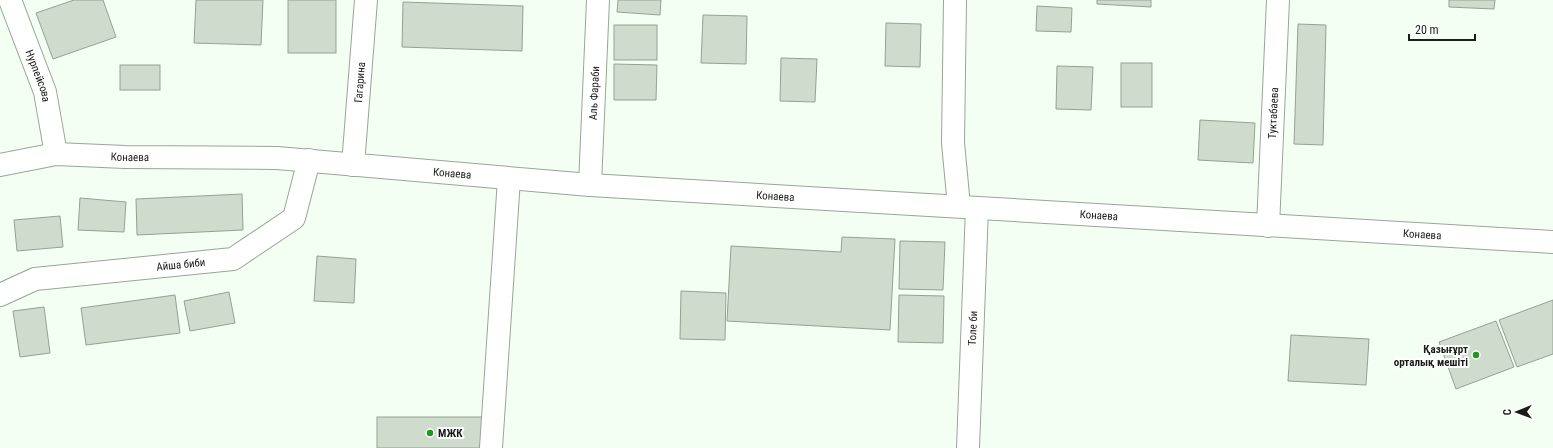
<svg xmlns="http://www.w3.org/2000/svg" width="1553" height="448" font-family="'Roboto Condensed',sans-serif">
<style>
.building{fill:#cedbcd;stroke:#94a193}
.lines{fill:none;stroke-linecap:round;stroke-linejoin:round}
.minor-casing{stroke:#98a597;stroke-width:24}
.major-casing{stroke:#98a597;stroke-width:24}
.minor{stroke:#fff;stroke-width:22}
.major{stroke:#fff;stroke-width:22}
.poi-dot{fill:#219625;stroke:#fff;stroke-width:1.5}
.labels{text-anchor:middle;stroke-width:4;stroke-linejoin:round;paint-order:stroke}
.street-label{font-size:11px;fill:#191d18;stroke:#fff}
.poi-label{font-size:11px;font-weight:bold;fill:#191d18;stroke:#fff;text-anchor:end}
</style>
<rect width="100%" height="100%" fill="#f4fff3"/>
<!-- building -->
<g class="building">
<polygon points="74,0 103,0 116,37 53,59 36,13"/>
<polygon points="196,0 263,0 261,45 194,43"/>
<rect x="288" y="0" width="48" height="53"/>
<polygon points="618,0 661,0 660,15 617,12"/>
<polygon points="1097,0 1151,0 1151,7 1097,4"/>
<polygon points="1449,0 1495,0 1494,9 1449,7"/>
<polygon points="403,2 523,6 522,51 402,47"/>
<polygon points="1037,6 1072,8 1071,32 1036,31"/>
<polygon points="703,15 747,16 746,64 701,63"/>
<polygon points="886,23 921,24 920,67 885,66"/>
<polygon points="1298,24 1326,25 1323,145 1294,144"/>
<rect x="614" y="25" width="43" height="35"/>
<polygon points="781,58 817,59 815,102 780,101"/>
<rect x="1121" y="63" width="31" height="44"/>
<polygon points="614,64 657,65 656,100 614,100"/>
<rect x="120" y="65" width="40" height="25"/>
<polygon points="1057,66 1093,67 1091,110 1056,109"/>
<polygon points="1200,120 1255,123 1253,163 1198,160"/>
<polygon points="242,194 243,230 137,235 136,199"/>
<polygon points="80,198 126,202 124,232 78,230"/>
<polygon points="60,216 63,247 17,251 14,220"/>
<polygon points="842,237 895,239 890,330 727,321 731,246 841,252"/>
<polygon points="900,241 945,242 943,290 899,289"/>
<polygon points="317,256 356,259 354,303 314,301"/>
<polygon points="681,291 726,293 725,340 680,339"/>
<polygon points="229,292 235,323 190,331 184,301"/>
<polygon points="175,295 180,333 86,345 81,308"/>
<polygon points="899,295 944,296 943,343 898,342"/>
<polygon points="1553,300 1553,354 1517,367 1499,320"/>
<polygon points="44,307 50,353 20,357 13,311"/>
<polygon points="1496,321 1514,367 1456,389 1439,342"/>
<polygon points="1291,335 1369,339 1366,385 1288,381"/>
<rect x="377" y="417" width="105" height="31"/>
</g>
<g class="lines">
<!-- minor casing -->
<g class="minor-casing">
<g id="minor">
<path id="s1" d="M10,0L45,92L56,154"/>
<polyline points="955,0 953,143 959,206"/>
<path id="s2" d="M353,165L366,0"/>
<path id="s3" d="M590,185L598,0"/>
<path id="s4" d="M1268,226L1278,0"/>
<path id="s5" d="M0,295L35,279L233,259L294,218L309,160"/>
<polyline points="491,448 509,179"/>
<path id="s6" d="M968,448L977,208"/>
</g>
</g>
<!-- major casing -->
<g class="major-casing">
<g id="major">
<path id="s7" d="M0,165L56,154L125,157L277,158L590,185L1553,242"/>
</g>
</g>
<!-- minor -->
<use href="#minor" class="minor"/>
<!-- major -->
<use href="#major" class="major"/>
</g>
<!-- markers -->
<g class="poi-dot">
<circle cx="1476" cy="355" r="4"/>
<circle cx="430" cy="433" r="4"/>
</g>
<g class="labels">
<!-- street labels -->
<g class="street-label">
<text dy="4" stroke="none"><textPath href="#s1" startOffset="81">Нурпейсова</textPath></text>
<text dy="4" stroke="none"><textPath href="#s2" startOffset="83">Гагарина</textPath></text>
<text dy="4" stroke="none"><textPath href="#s3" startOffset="92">Аль Фараби</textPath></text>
<text dy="4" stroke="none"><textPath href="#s4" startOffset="113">Туктабаева</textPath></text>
<text dy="4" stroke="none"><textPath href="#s7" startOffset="131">Конаева</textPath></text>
<text dy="4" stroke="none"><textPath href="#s7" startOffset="454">Конаева</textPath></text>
<text dy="4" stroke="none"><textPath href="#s7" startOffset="778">Конаева</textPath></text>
<text dy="4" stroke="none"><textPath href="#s7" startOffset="1102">Конаева</textPath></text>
<text dy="4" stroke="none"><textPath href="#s7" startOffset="1426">Конаева</textPath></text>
<text dy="4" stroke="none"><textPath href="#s5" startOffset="185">Айша биби</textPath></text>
<text dy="4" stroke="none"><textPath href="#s6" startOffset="120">Толе би</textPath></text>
</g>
<!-- poi labels -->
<g class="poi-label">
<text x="1468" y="353">Қазығұрт<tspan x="1468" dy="13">орталық мешіті</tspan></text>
<text x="438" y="437" text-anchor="start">МЖК</text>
</g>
</g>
<!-- north arrow -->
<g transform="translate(1517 412) rotate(269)" stroke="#ffffff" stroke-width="3" paint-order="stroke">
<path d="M0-3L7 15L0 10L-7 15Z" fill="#191d18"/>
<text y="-6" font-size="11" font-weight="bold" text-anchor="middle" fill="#191d18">С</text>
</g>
<!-- scale -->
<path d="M1409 34v6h66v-6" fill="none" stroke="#191d18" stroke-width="2"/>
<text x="1415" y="34" font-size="12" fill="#191d18" stroke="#ffffff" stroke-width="3" paint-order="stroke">20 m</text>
</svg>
